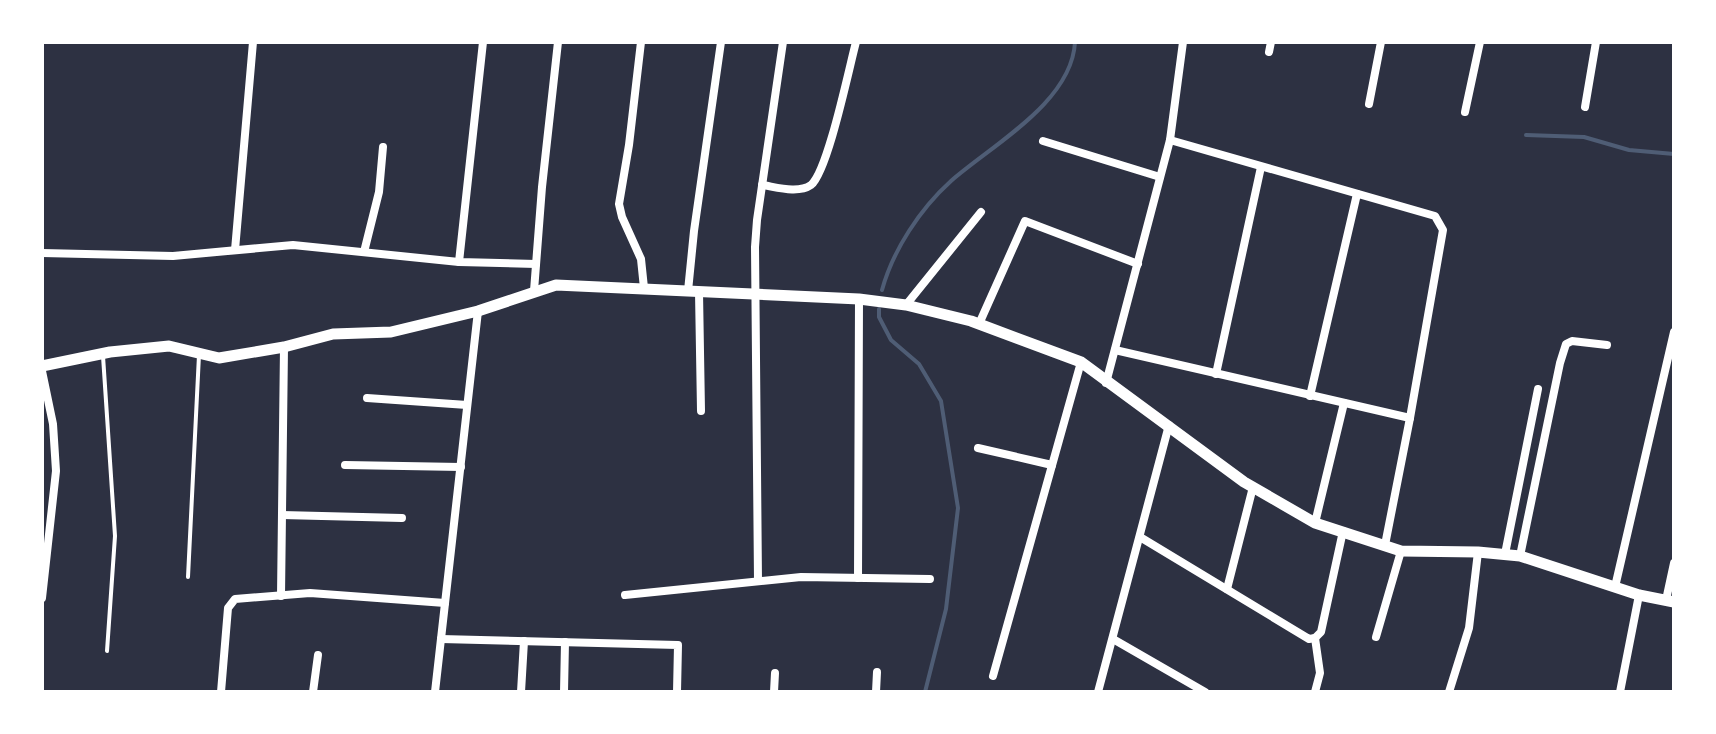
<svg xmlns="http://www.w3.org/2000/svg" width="1716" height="734" font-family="Roboto,sans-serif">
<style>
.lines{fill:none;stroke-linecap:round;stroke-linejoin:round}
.stream{stroke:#4f5d75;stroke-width:4}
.service{stroke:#fff;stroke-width:4}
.minor{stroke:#fff;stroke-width:8}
.tertiary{stroke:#fff;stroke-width:11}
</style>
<rect width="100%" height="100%" fill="#2d3142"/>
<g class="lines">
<!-- stream -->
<g class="stream">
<polyline points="1526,135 1584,137 1629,150 1674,154"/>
<path d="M882,290C893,250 920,209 951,181C992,145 1072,102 1075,42"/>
<polyline points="879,309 879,317 891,340 919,364 941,401 958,508 946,609 925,692"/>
</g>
<!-- service -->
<g class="service">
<polyline points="103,356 115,536 107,651"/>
<polyline points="188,577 199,355"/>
</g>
<!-- minor -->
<g class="minor">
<polyline points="641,42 629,145 619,204 622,217 641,259 644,288"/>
<polyline points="1269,52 1271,42"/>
<polyline points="1369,104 1381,42"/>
<polyline points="1585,107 1596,42"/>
<polyline points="1465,112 1480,42"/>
<polyline points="1170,140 1435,216 1443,230 1410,418 1385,545"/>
<polyline points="1043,141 1160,177"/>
<path d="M762,185C776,187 798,194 811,185C828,171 849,68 856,42"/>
<polyline points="235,250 253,42"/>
<polyline points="364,252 379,192 383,147"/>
<polyline points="42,253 173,256 293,245 459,262 536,264"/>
<polyline points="459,262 483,42"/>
<polyline points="534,291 542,187 558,42"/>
<polyline points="688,291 694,231 721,42"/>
<polyline points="699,292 701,411"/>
<polyline points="906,305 981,212"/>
<polyline points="979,324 1025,221 1138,264"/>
<polyline points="1115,350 1410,418"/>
<polyline points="42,371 53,424 56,471 42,598"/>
<polyline points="1216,374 1261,167"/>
<polyline points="1106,383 1170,140 1183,42"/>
<polyline points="1310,396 1357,194"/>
<polyline points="367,398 467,405"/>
<polyline points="978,448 1052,465"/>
<polyline points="345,465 461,467"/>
<polyline points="282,515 402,518"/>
<polyline points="1315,523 1344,403"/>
<polyline points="1140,537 1309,639 1315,638 1321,632 1343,531"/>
<polyline points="1505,554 1538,389"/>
<polyline points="1520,556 1560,363 1566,344 1572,341 1607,345"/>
<polyline points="858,578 859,299"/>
<polyline points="758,581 755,247 757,220 783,42"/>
<polyline points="1615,587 1674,332"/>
<polyline points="1227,589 1253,487"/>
<polyline points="625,595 801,577 930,579"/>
<polyline points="281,596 284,347"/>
<polyline points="1666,600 1674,563"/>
<polyline points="1376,637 1401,551"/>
<polyline points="441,639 678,645 677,692"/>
<polyline points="1113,639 1205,692"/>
<polyline points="993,676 1081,362"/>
<polyline points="221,692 228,608 235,599 310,593 445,603"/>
<polyline points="313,692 318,655"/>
<polyline points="435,692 478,311"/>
<polyline points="521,692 524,641"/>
<polyline points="564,692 565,642"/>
<polyline points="774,692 775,673"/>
<polyline points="876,692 877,672"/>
<polyline points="1098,692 1169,425"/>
<polyline points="1315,692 1320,673 1315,638"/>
<polyline points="1449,692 1469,628 1478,552"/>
<polyline points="1620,692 1639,595"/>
</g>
<!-- tertiary -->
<polyline class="tertiary" points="42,366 110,352 169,346 219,358 284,347 333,334 391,332 478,311 556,285 859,299 906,305 971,321 1081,362 1244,482 1315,523 1401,551 1478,552 1520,556 1639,595 1674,602"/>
</g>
<!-- border -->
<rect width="1716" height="734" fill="none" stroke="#ffffff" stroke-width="88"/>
</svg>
